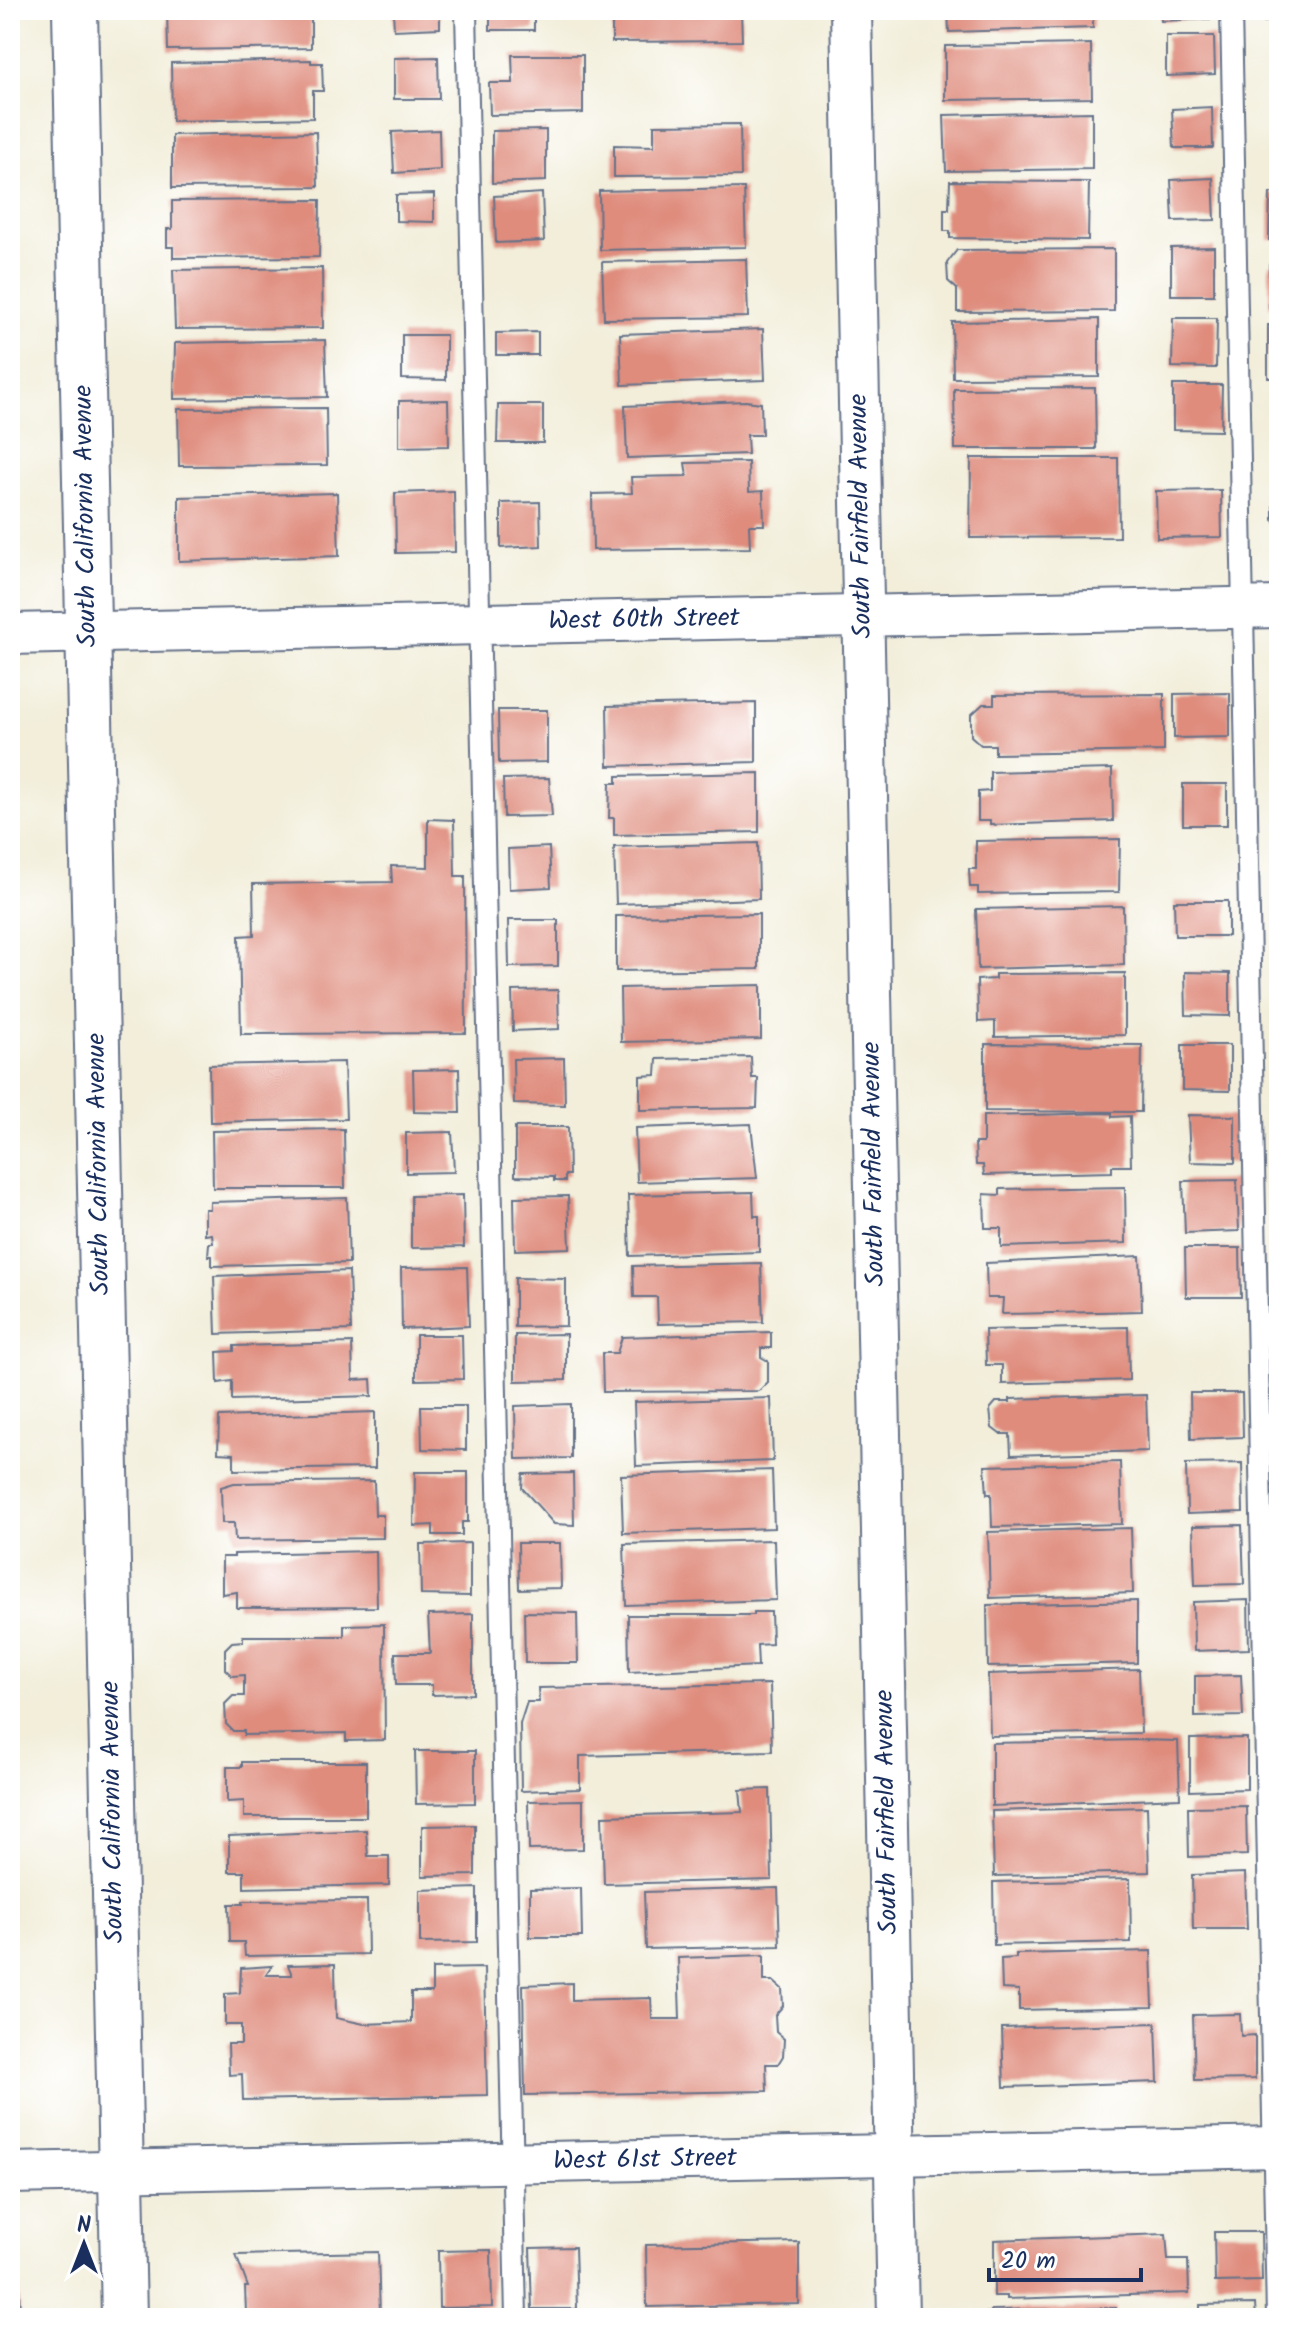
<svg xmlns="http://www.w3.org/2000/svg" width="1289" height="2328" font-family="Kalam,sans-serif">
  <style>
    .building { fill: #df8c7d }
    .lines { fill: none; stroke-linecap: round; stroke-linejoin: round }
    .service-casing { stroke: #667289; stroke-width: 24 }
    .minor-casing { stroke: #667289; stroke-width: 44 }
    .tertiary-casing { stroke: #667289; stroke-width: 48 }
    .service { stroke: #fff; stroke-width: 20 }
    .minor { stroke: #fff; stroke-width: 40 }
    .tertiary { stroke: #fff; stroke-width: 44 }
    .labels { text-anchor: middle; dominant-baseline: central; stroke-width: 6; stroke-linejoin: round; paint-order: stroke }
    .street-label { font-size: 26px; fill: #1b2f5e; stroke: #fff }
  </style>
  <rect width="100%" height="100%" fill="#fff"/>
  <filter id="ink" filterUnits="userSpaceOnUse"><feTurbulence type="fractalNoise" baseFrequency=".0125" numOctaves="2"/><feDisplacementMap in="SourceGraphic" scale="16" xChannelSelector="R" yChannelSelector="G"/><feConvolveMatrix kernelMatrix="1 2 1 2 8 2 1 2 1" color-interpolation-filters="sRGB"/></filter>
  <filter id="wash" filterUnits="userSpaceOnUse"><feTurbulence type="fractalNoise" baseFrequency=".006" numOctaves="4" result="noise"/><feDisplacementMap in="SourceGraphic" scale="32" xChannelSelector="R" yChannelSelector="G"/><feGaussianBlur stdDeviation="1.8" result="paint"/><feColorMatrix in="noise" values="0 0 0 0 0 0 0 0 0 0 0 0 0 0 0 0 0 1.4 0 .05"/><feComposite in="paint" operator="in"/></filter>
  <g filter="url(#wash)">
    <rect width="100%" height="100%" fill="#f2eeda"/>
    <g id="blocks">
      <g class="building">
        <path d="M167,10H311V48L168,50Z"/>
        <path d="M393,10H440V28L394,30Z"/>
        <rect x="490" y="10" width="44" height="20"/>
        <path d="M612,10H741L742,41L612,42Z"/>
        <path d="M948,10H1093V28L949,32Z"/>
        <path d="M1160,10H1210L1211,19L1161,21Z"/>
        <path d="M1257,10H1279V21L1257,22Z"/>
        <path d="M1166,36H1214L1215,74L1166,76Z"/>
        <path d="M1091,44L1092,98L945,100V46Z"/>
        <path d="M512,55H583V113L490,115L489,83H513Z"/>
        <path d="M438,57L439,99H394V58Z"/>
        <path d="M311,60V63H322L323,91H313V118L172,121L171,63Z"/>
        <path d="M1212,107L1213,148H1174L1172,109Z"/>
        <path d="M1092,112V169L946,171L944,115Z"/>
        <path d="M740,124L741,176L614,177V145L654,146V125Z"/>
        <path d="M439,130L440,170L394,173L392,132Z"/>
        <path d="M546,130V181L492,183V131Z"/>
        <path d="M316,132L318,187L172,188V135Z"/>
        <path d="M1213,178L1215,220L1173,221L1171,180Z"/>
        <path d="M950,181L1089,182L1088,240L950,238V231H944V209H949Z"/>
        <path d="M744,188L746,247L600,250L599,191Z"/>
        <path d="M542,193L544,241L496,243L494,196Z"/>
        <path d="M1270,193H1279V240H1269Z"/>
        <path d="M434,194V222L396,221V195Z"/>
        <path d="M320,200L319,257L173,258V247H167V229H172V201Z"/>
        <path d="M1214,247V295H1171V248Z"/>
        <path d="M1114,249V311L957,312V289L948,281L947,263L957,250Z"/>
        <path d="M746,259L748,317L604,319L602,262Z"/>
        <rect x="1269" y="264" width="10" height="43"/>
        <path d="M322,268L323,328L175,329L173,270Z"/>
        <path d="M1173,318H1217L1216,368L1172,367Z"/>
        <path d="M1099,319V377L953,378L952,322Z"/>
        <rect x="1268" y="325" width="11" height="53"/>
        <path d="M763,329L765,380L622,385L620,334Z"/>
        <path d="M538,332V355H496V333Z"/>
        <path d="M402,335H446V380L402,379Z"/>
        <path d="M325,340L327,397L174,399L175,343Z"/>
        <path d="M1173,385H1222L1221,431L1173,430Z"/>
        <path d="M1095,388L1096,449H955L954,389Z"/>
        <path d="M448,400L449,446L399,447V401Z"/>
        <path d="M746,401L761,403L762,435H747L748,454L627,458L625,406Z"/>
        <path d="M498,405H543V443H497Z"/>
        <path d="M326,408L327,465L179,466L178,409Z"/>
        <path d="M971,458H1118L1119,537L970,538Z"/>
        <path d="M748,462L749,492L763,491L764,525H749L750,548L593,550L592,494L632,493L631,477L687,476L685,463Z"/>
        <path d="M1273,473H1279V524L1273,520Z"/>
        <path d="M1221,490L1222,537L1157,538L1156,491Z"/>
        <path d="M454,491L455,552L396,553L395,493Z"/>
        <path d="M337,493L339,556L179,561V497Z"/>
        <path d="M540,502L541,546L501,548V503Z"/>
        <path d="M1230,693V737L1174,738V694Z"/>
        <path d="M1164,694V751L995,754V745H981L971,736V715L983,704H994V695Z"/>
        <path d="M756,703V762L608,766L607,706Z"/>
        <path d="M498,710H547V762L499,763Z"/>
        <path d="M1112,769L1113,821L990,825V821H978V792L990,791V772Z"/>
        <path d="M759,773V832L614,835V818H609L610,783H617V776Z"/>
        <path d="M549,778L552,816L504,817L503,779Z"/>
        <rect x="1183" y="784" width="44" height="41"/>
        <path d="M428,819L454,820L455,876H465L466,1033L241,1034L239,936L254,935L253,884L392,882L391,866L428,867Z"/>
        <path d="M1120,839L1119,892L978,894V887H970L969,869H976V841Z"/>
        <path d="M758,843L759,899L616,904L614,847Z"/>
        <path d="M549,847L551,887L509,889L508,849Z"/>
        <path d="M1174,901H1228V936H1175Z"/>
        <path d="M1123,906L1124,965L978,969L976,909Z"/>
        <path d="M759,914V969L616,971V916Z"/>
        <path d="M508,920H558V966L509,967Z"/>
        <path d="M1185,972L1230,973V1016L1186,1015Z"/>
        <path d="M1125,973V1035L995,1037V1021L978,1022L977,980L995,979V974Z"/>
        <path d="M761,985V1039L621,1042L620,988Z"/>
        <path d="M558,990L559,1029L513,1031L512,991Z"/>
        <path d="M985,1044L1142,1045L1141,1112L985,1111Z"/>
        <path d="M1182,1045H1230V1091L1182,1090Z"/>
        <path d="M751,1057L752,1078H758L757,1108L640,1110V1076L656,1075L657,1059Z"/>
        <path d="M564,1058L565,1105L514,1104L513,1059Z"/>
        <path d="M344,1062L346,1119L210,1122L209,1065Z"/>
        <path d="M459,1069L460,1113L414,1112L413,1070Z"/>
        <path d="M1112,1113V1117L1130,1116L1131,1166H1112V1172L984,1175L983,1165H976L975,1143H983V1116Z"/>
        <path d="M1188,1115L1235,1116V1163L1190,1162Z"/>
        <path d="M751,1124L757,1178L637,1182L635,1128Z"/>
        <path d="M515,1127H568L569,1175H565V1181H554V1177L515,1176Z"/>
        <path d="M344,1129L345,1188H213L212,1131Z"/>
        <path d="M452,1132L454,1172L406,1173V1133Z"/>
        <path d="M1237,1180L1239,1231L1185,1233L1183,1181Z"/>
        <path d="M1125,1187L1126,1243L1001,1247V1228H985L984,1194L1000,1195V1189Z"/>
        <path d="M753,1192L754,1216H759V1252L630,1256L628,1195Z"/>
        <path d="M463,1195L464,1247L411,1248V1196Z"/>
        <path d="M568,1196L570,1248L515,1250L514,1197Z"/>
        <path d="M347,1198L349,1263L212,1266V1256H208L209,1243H213L212,1234L205,1235V1209H210V1202Z"/>
        <path d="M1185,1248H1240L1241,1297H1186Z"/>
        <path d="M1140,1256L1142,1311L1002,1314L1003,1298H987L986,1263Z"/>
        <path d="M761,1263L763,1322L658,1324L657,1297H634L633,1266Z"/>
        <path d="M467,1267L469,1326L402,1329L401,1268Z"/>
        <path d="M349,1271L351,1330L216,1334L214,1276Z"/>
        <path d="M515,1278L566,1279V1326L515,1327Z"/>
        <path d="M1128,1327L1129,1380L1002,1384V1365H986L985,1330Z"/>
        <path d="M771,1332V1348H761V1357L768,1361V1382L759,1391L603,1392L602,1353H617L622,1337Z"/>
        <path d="M566,1334V1380L515,1381V1335Z"/>
        <path d="M416,1335H462L463,1379L416,1380Z"/>
        <path d="M352,1343L353,1380L371,1379L372,1396L232,1400V1381L218,1383L217,1352L234,1351V1346Z"/>
        <path d="M1190,1393H1242L1243,1437L1191,1439Z"/>
        <path d="M1146,1395L1148,1451L1011,1455L1010,1434H1000L992,1428L990,1409L996,1402H1010V1399Z"/>
        <path d="M771,1398L773,1461L636,1466L634,1402Z"/>
        <path d="M571,1404V1458L516,1459L515,1406Z"/>
        <path d="M421,1406H466V1450L422,1449Z"/>
        <path d="M375,1412V1468L234,1470V1454L218,1453L219,1417Z"/>
        <path d="M1120,1462L1122,1524L992,1527L991,1494H987L985,1466Z"/>
        <path d="M1242,1463L1243,1512L1187,1514L1186,1464Z"/>
        <path d="M772,1470L774,1528L623,1533L621,1475Z"/>
        <path d="M415,1472H468V1522H462V1535H433V1525L414,1526Z"/>
        <path d="M573,1473L574,1525L554,1524L522,1488L523,1474Z"/>
        <path d="M374,1481L375,1515H383V1538L235,1540L234,1523H222L221,1487L234,1483Z"/>
        <path d="M1242,1525L1244,1584L1195,1585L1193,1526Z"/>
        <path d="M1131,1528L1133,1593L990,1598L988,1532Z"/>
        <path d="M774,1540L776,1600L626,1605L624,1544Z"/>
        <path d="M470,1543V1596L421,1595L420,1544Z"/>
        <path d="M518,1543H560L561,1588L519,1589Z"/>
        <path d="M376,1551L377,1607L237,1608V1592L222,1594V1557H234V1554Z"/>
        <path d="M1248,1600L1249,1649L1194,1651L1193,1602Z"/>
        <path d="M1137,1601V1663L988,1667L987,1605Z"/>
        <path d="M524,1612L577,1613L578,1663H525Z"/>
        <path d="M754,1612H771L772,1644L757,1645L758,1666L629,1672L628,1615H754Z"/>
        <path d="M473,1614V1694L432,1695V1685H396L395,1653H430L428,1615Z"/>
        <path d="M384,1624L385,1740L346,1741V1733L244,1735V1731H233L226,1724L225,1704L233,1696H244V1675L232,1676L225,1669V1649L232,1642L243,1641V1636H344V1625Z"/>
        <path d="M1139,1669L1141,1733L990,1736L988,1674Z"/>
        <path d="M1241,1675L1243,1716L1195,1717V1676Z"/>
        <path d="M770,1684L772,1751L580,1756V1789L521,1791L520,1724L527,1702H539L538,1688Z"/>
        <path d="M1247,1738V1789L1190,1791V1739Z"/>
        <path d="M1139,1740L1178,1741L1180,1798L992,1806V1743Z"/>
        <path d="M415,1751H475V1803L416,1804Z"/>
        <path d="M242,1762H366V1817H244V1801L227,1802V1767H242Z"/>
        <path d="M770,1789L772,1880L604,1884L602,1816L742,1812L740,1790Z"/>
        <path d="M583,1800V1849L529,1850L528,1801Z"/>
        <path d="M1246,1806L1247,1855L1189,1857L1188,1807Z"/>
        <path d="M1147,1807L1149,1872L994,1876L992,1811Z"/>
        <path d="M475,1825V1875L422,1876V1826Z"/>
        <path d="M366,1830L368,1856H389V1885L244,1888V1872H229V1836Z"/>
        <path d="M1245,1873L1247,1929H1193L1192,1875Z"/>
        <path d="M1130,1879L1131,1942L994,1945L993,1882Z"/>
        <path d="M477,1888V1942L420,1943V1890Z"/>
        <path d="M581,1888L582,1937H530V1889Z"/>
        <path d="M778,1888L780,1946L646,1949L644,1892Z"/>
        <path d="M367,1900L368,1954L245,1956L244,1942H230L229,1904H243V1901Z"/>
        <path d="M1151,1951L1153,2007L1019,2010V1990L1002,1989L1001,1959L1016,1958V1954Z"/>
        <path d="M764,1955V1981H773L782,1989L783,2006L775,2015L776,2032L784,2039L783,2056L778,2064H766L767,2091L525,2095L523,1985L572,1983V2000L651,1998L652,2019H680L678,1958Z"/>
        <path d="M335,1964L336,2018L364,2024L411,2022V1992H432V1969L484,1968L487,2095L243,2100L242,2074L229,2075L228,2044H241V2025H225V1994L240,1993L241,1968L272,1966L266,1975H292L288,1965Z"/>
        <path d="M1240,2014L1241,2036L1255,2035V2079L1195,2080L1193,2015Z"/>
        <path d="M1156,2023L1158,2082L1004,2087L1002,2028Z"/>
        <path d="M10,2045H13L15,2091H10Z"/>
        <path d="M1214,2232H1261L1262,2281L1215,2282Z"/>
        <path d="M1166,2234L1168,2260H1188L1189,2293L1007,2299V2296H994V2240Z"/>
        <path d="M799,2242V2304L647,2307L646,2245Z"/>
        <path d="M575,2247L577,2309H532L530,2248Z"/>
        <path d="M491,2250L492,2307L439,2308L438,2251Z"/>
        <path d="M378,2252L380,2315L249,2318V2313H246L245,2287H248L236,2255Z"/>
        <path d="M10,2258H18L20,2318H10Z"/>
        <path d="M1255,2304L1256,2318H1200V2305Z"/>
        <path d="M1116,2308V2318H991V2310Z"/>
      </g>
    </g>
  </g>
  <g filter="url(#ink)">
    <use href="#blocks" fill-opacity="0" stroke="#667289" stroke-width="2"/>
    <g class="lines">
      <g class="service-casing">
        <g id="service">
          <path d="M466,10L516,2318"/>
          <path d="M1231,10L1277,2318"/>
        </g>
      </g>
      <g class="minor-casing">
        <g id="minor">
          <path d="M851,10L898,2318"/>
          <path d="M10,634L1279,607"/>
          <path d="M10,2173L1279,2147"/>
        </g>
      </g>
      <g class="tertiary-casing">
        <path id="tertiary" d="M75,10L124,2318"/>
      </g>
      <use href="#service" class="service"/>
      <use href="#minor" class="minor"/>
      <use href="#tertiary" class="tertiary"/>
    </g>
  </g>
  <g class="labels">
    <g class="street-label">
      <text transform="translate(86 516) rotate(-91)">South California Avenue</text>
      <text transform="translate(861 516) rotate(-91)">South Fairfield Avenue</text>
      <text transform="translate(644 620) rotate(-1)">West 60th Street</text>
      <text transform="translate(99 1164) rotate(-91)">South California Avenue</text>
      <text transform="translate(874 1164) rotate(-91)">South Fairfield Avenue</text>
      <text transform="translate(113 1812) rotate(-91)">South California Avenue</text>
      <text transform="translate(887 1812) rotate(-91)">South Fairfield Avenue</text>
      <text transform="translate(645 2160) rotate(-1)">West 61st Street</text>
    </g>
  </g>
  <rect width="1289" height="2328" fill="none" stroke="#fff" stroke-width="40"/>
  <g transform="translate(84 2244)" stroke="#ffffff" stroke-width="6" paint-order="stroke">
  <path d="M0-6L14 30L0 20L-14 30Z" fill="#1b2f5e"/>
  <text y="-12" font-size="22" font-weight="bold" text-anchor="middle" fill="#1b2f5e">N</text>
  </g>
  <path d="M989 2268v12h152v-12" fill="none" stroke="#1b2f5e" stroke-width="4"/>
  <text x="1001" y="2268" font-size="24" fill="#1b2f5e" stroke="#ffffff" stroke-width="6" paint-order="stroke">20 m</text>
</svg>
